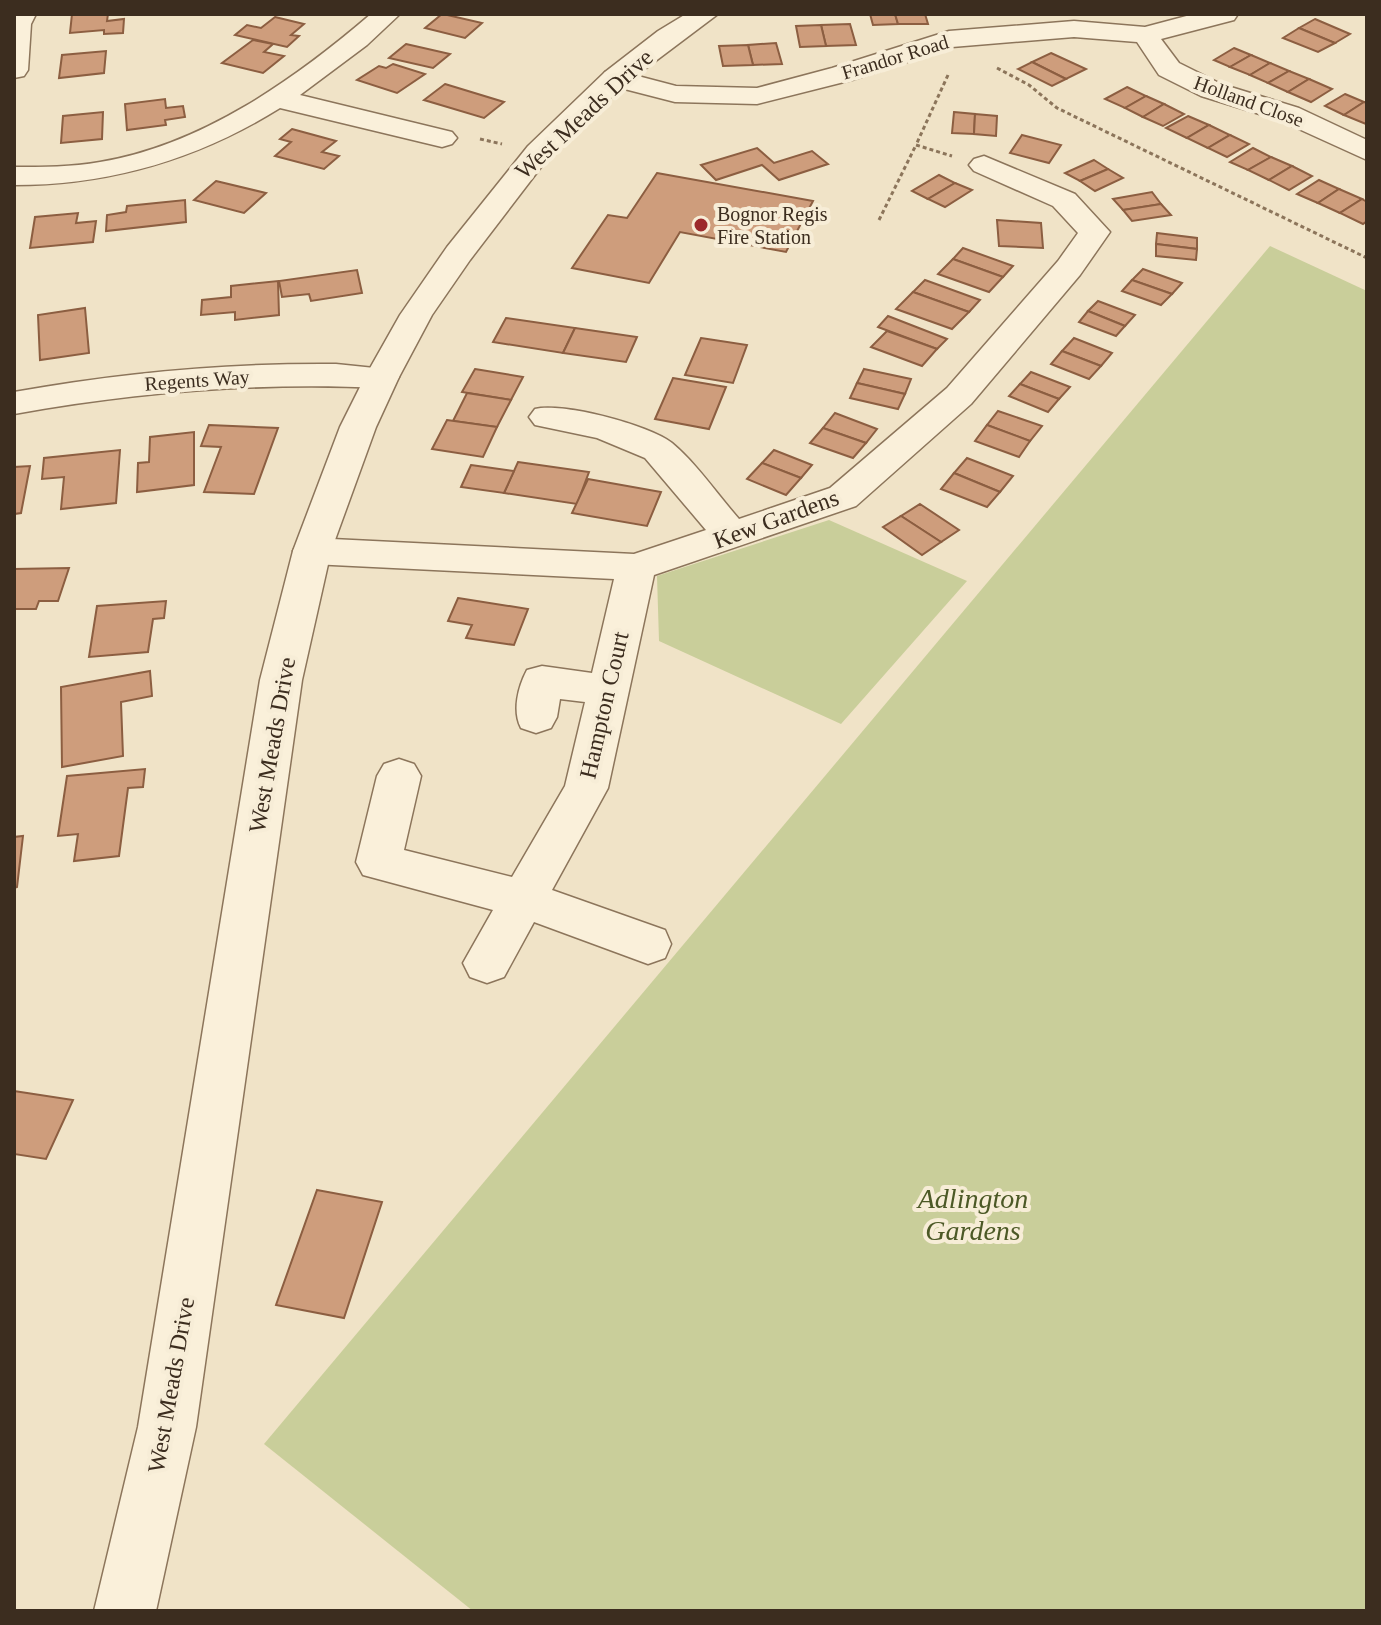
<svg xmlns="http://www.w3.org/2000/svg" width="1381" height="1625" font-family="'Times New Roman',serif">
  <style>
    .green { fill: #c9ce9a }
    .building { fill: #ce9d7c; stroke: #8c5e41; stroke-width: 2 }
    .lines { fill: none; stroke-linecap: round; stroke-linejoin: round }
    .minor-casing { stroke: #8c755b; stroke-width: 3 }
    .tertiary-casing { stroke: #8c755b; stroke-width: 3 }
    .path { stroke: #8c755b; stroke-width: 3; stroke-dasharray: 4 3; stroke-linecap: butt }
    .minor { fill: #faf0da; fill-rule: evenodd }
    .tertiary { fill: #faf0da; fill-rule: evenodd }
    .poi-dot { fill: #9c2a2c; stroke: #f7edd7; stroke-width: 3 }
    .labels { text-anchor: middle; dominant-baseline: central; stroke-width: 8; stroke-linejoin: round; paint-order: stroke }
    .far-street-label { font-size: 20px; fill: #3c2d1f; stroke: #f7edd7 }
    .far-poi-label { font-size: 20px; fill: #3c2d1f; stroke: #f7edd7; text-anchor: start }
    .street-label { font-size: 24px; fill: #3c2d1f; stroke: #f7edd7 }
    .near-park-label { font-size: 28px; font-style: italic; fill: #4c5926; stroke: #f7edd7 }
  </style>
  <rect width="100%" height="100%" fill="#f0e3c7"/>
  <g class="green">
    <path d="M1270,246L1367,291V1611H473L264,1444Z"/>
    <path d="M829,520L967,581L841,724L659,641L657,576Z"/>
  </g>
  <g class="building">
    <path d="M72,14H108L107,21L124,19L123,33L104,34V30L70,33Z"/>
    <path d="M442,14H443L482,23L465,38L425,28Z"/>
    <path d="M870,14H895L898,24L873,25Z"/>
    <path d="M895,14H925L928,24H898Z"/>
    <path d="M275,17L304,24L291,35L299,36L287,47L235,35L247,25L261,28Z"/>
    <path d="M1315,19L1350,34L1335,43L1299,28Z"/>
    <path d="M850,24L856,45L826,46L821,25Z"/>
    <path d="M821,25L826,46L800,47L796,26Z"/>
    <path d="M1299,28L1335,43L1318,52L1283,38Z"/>
    <path d="M253,40L273,44L264,52L284,56L263,73L222,63Z"/>
    <path d="M776,43L782,64L753,65L748,45Z"/>
    <path d="M406,44L450,54L433,68L389,58Z"/>
    <path d="M748,45L753,65L723,66L719,46Z"/>
    <path d="M1234,48L1251,55L1230,67L1214,60Z"/>
    <path d="M106,51L104,73L59,78L62,55Z"/>
    <path d="M1051,53L1086,69L1066,79L1032,62Z"/>
    <path d="M1251,55L1270,63L1250,75L1230,67Z"/>
    <path d="M1032,62L1066,79L1052,86L1018,69Z"/>
    <path d="M1270,63L1289,71L1268,83L1250,75Z"/>
    <path d="M393,64L425,74L397,93L357,80L379,66L386,68Z"/>
    <path d="M1289,71L1309,79L1288,92L1268,83Z"/>
    <path d="M1309,79L1332,89L1311,102L1288,92Z"/>
    <path d="M445,84L504,102L484,118L424,100Z"/>
    <path d="M1127,87L1146,96L1125,108L1105,99Z"/>
    <path d="M1345,94L1364,102L1344,115L1325,106Z"/>
    <path d="M1146,96L1164,104L1143,117L1125,108Z"/>
    <path d="M165,99L166,108L183,106L185,117L165,120L166,125L127,130L125,104Z"/>
    <path d="M1364,102L1367,103L1366,124L1344,115Z"/>
    <path d="M1164,104L1184,114L1163,126L1143,117Z"/>
    <path d="M103,112L102,139L61,143L63,116Z"/>
    <path d="M954,112L975,114L974,134L952,133Z"/>
    <path d="M975,114L997,116L996,136L974,134Z"/>
    <path d="M1188,116L1209,125L1187,138L1166,128Z"/>
    <path d="M1209,125L1230,135L1208,148L1187,138Z"/>
    <path d="M292,129L336,141L322,152L339,156L324,169L275,156L291,142L280,139Z"/>
    <path d="M1022,135L1061,145L1049,163L1010,153Z"/>
    <path d="M1230,135L1249,144L1227,157L1208,148Z"/>
    <path d="M757,148L774,163L812,151L828,164L779,180L762,165L716,180L701,165Z"/>
    <path d="M1253,148L1271,157L1248,170L1230,162Z"/>
    <path d="M1271,157L1292,166L1269,180L1248,170Z"/>
    <path d="M1094,160L1108,169L1080,181L1065,173Z"/>
    <path d="M1292,166L1312,176L1289,190L1269,180Z"/>
    <path d="M1108,169L1123,178L1095,191L1080,181Z"/>
    <path d="M657,173L813,201L786,252L680,232L649,283L572,268L608,215L627,218Z"/>
    <path d="M939,175L955,183L928,199L912,191Z"/>
    <path d="M1319,180L1339,189L1318,203L1297,194Z"/>
    <path d="M216,181L266,193L244,213L194,200Z"/>
    <path d="M955,183L972,190L945,207L928,199Z"/>
    <path d="M1339,189L1362,199L1340,213L1318,203Z"/>
    <path d="M1152,192L1161,204L1123,210L1113,199Z"/>
    <path d="M1362,199L1367,202V221L1363,224L1340,213Z"/>
    <path d="M185,200L186,222L106,231L107,215L126,212L127,206Z"/>
    <path d="M1161,204L1171,215L1132,221L1123,210Z"/>
    <path d="M78,213L76,223L96,221L93,242L30,248L35,217Z"/>
    <path d="M997,220L1041,223L1043,248L999,246Z"/>
    <path d="M1157,233L1197,238V249L1156,244Z"/>
    <path d="M1156,244L1197,249L1196,260L1156,256Z"/>
    <path d="M963,248L1013,266L1003,277L953,259Z"/>
    <path d="M953,259L1003,277L989,292L938,274Z"/>
    <path d="M1143,269L1182,283L1172,294L1132,280Z"/>
    <path d="M357,270L362,293L311,301L309,294L282,297L279,281Z"/>
    <path d="M925,280L980,300L969,312L913,292Z"/>
    <path d="M1132,280L1172,294L1161,305L1122,291Z"/>
    <path d="M278,281L279,315L235,320V312L201,315L202,300L231,297V286Z"/>
    <path d="M913,292L969,312L952,329L896,309Z"/>
    <path d="M1098,301L1135,315L1125,326L1088,311Z"/>
    <path d="M85,308L89,353L40,360L38,315Z"/>
    <path d="M1088,311L1125,326L1116,336L1079,322Z"/>
    <path d="M888,316L947,339L937,349L878,327Z"/>
    <path d="M506,318L575,328L563,353L493,342Z"/>
    <path d="M575,328L637,337L626,362L563,353Z"/>
    <path d="M887,331L937,349L922,366L871,347Z"/>
    <path d="M701,338L747,345L733,383L685,375Z"/>
    <path d="M1074,338L1112,353L1101,366L1062,351Z"/>
    <path d="M1062,351L1101,366L1089,379L1051,364Z"/>
    <path d="M475,369L523,377L511,400L462,392Z"/>
    <path d="M864,369L911,379L905,394L857,383Z"/>
    <path d="M1031,372L1070,387L1059,399L1020,384Z"/>
    <path d="M673,378L726,387L709,429L655,419Z"/>
    <path d="M857,383L905,394L898,409L850,398Z"/>
    <path d="M1020,384L1059,399L1048,412L1009,396Z"/>
    <path d="M467,393L511,400L497,427L453,421Z"/>
    <path d="M998,411L1042,426L1030,441L987,425Z"/>
    <path d="M835,413L877,429L866,443L823,428Z"/>
    <path d="M447,420L497,427L483,457L432,449Z"/>
    <path d="M209,425L278,428L254,494L204,492L221,447L201,446Z"/>
    <path d="M987,425L1030,441L1019,457L975,441Z"/>
    <path d="M823,428L866,443L853,458L810,443Z"/>
    <path d="M194,432V485L137,492L138,463L149,462L150,437Z"/>
    <path d="M120,450L116,503L61,509L64,477L42,479L44,458Z"/>
    <path d="M774,450L812,465L801,478L762,463Z"/>
    <path d="M967,458L1013,476L1000,492L954,473Z"/>
    <path d="M518,462L589,472L577,504L504,493Z"/>
    <path d="M762,463L801,478L786,495L747,479Z"/>
    <path d="M471,465L514,471L504,493L461,487Z"/>
    <path d="M30,466L21,513L14,514V467Z"/>
    <path d="M954,473L1000,492L987,507L941,489Z"/>
    <path d="M588,479L661,492L647,526L572,513Z"/>
    <path d="M920,504L959,530L941,542L901,516Z"/>
    <path d="M901,516L941,542L922,555L883,527Z"/>
    <path d="M69,568L58,601H39L36,609H14V569Z"/>
    <path d="M458,598L528,609L514,645L466,638L472,625L448,621Z"/>
    <path d="M166,601L164,618L153,619L148,652L89,657L97,606Z"/>
    <path d="M150,671L152,696L121,702L123,756L62,767L61,687Z"/>
    <path d="M145,769L143,787L128,788L119,856L74,861L78,834L58,836L67,776Z"/>
    <path d="M23,836L17,887L14,888V837Z"/>
    <path d="M14,1091L73,1100L46,1159L14,1154Z"/>
    <path d="M317,1190L382,1202L344,1318L276,1305Z"/>
  </g>
  <g class="lines">
    <g class="minor-casing">
      <g id="minor">
        <path d="M14,14H36L31,24L28,70L24,76L14,78Z"/>
        <path d="M371,14H400L367,45L300,95L452,132L457,138L452,144L442,147L280,108C198,159 111,185 14,185V167C42,167 72,167 100,162C202,145 294,80 371,14Z"/>
        <path d="M1194,14H1238L1234,20L1161,39L1179,63L1221,84L1299,108L1367,140V160L1279,120L1201,96L1159,75L1137,42L1074,37L952,47L852,80L757,104L675,102L605,84L601,78L605,72L615,70L676,86L757,88L832,68L949,31L1074,21L1145,27Z"/>
        <path d="M984,156L1075,194L1110,232L1080,275L971,404L856,506L654,575L608,788L552,890L665,930L671,944L665,958L648,964L534,922L504,977L487,983L470,977L463,963L493,910L363,875L356,862L377,776L384,764L399,759L414,764L421,776L404,850L512,877L565,786L585,702L560,699L557,717L551,728L536,733L521,728C512,711 518,687 527,670L542,666L592,673L614,579L312,564L298,560L293,551L298,542L312,538L634,554L706,530L645,458L597,438L535,425L529,417L535,409C562,402 650,425 672,443C697,464 717,494 739,519L830,488L947,388L1058,261L1078,233L1053,206L974,171L969,165L974,159Z"/>
        <path d="M336,364L394,370L399,377L394,384L382,388C258,382 136,392 14,414V392C121,373 227,363 336,364Z"/>
      </g>
    </g>
    <g class="tertiary-casing">
      <path id="tertiary" d="M686,14H718L625,84L548,158L470,260L432,315L399,377L376,427L331,551L302,680L196,1427L156,1611H94L138,1427L260,680L293,551L340,427L365,377L400,315L447,247L528,146L605,72L658,31Z"/>
    </g>
    <g class="path">
      <path d="M997,68L1029,85L1057,108L1367,258"/>
      <path d="M948,75L916,145L952,156"/>
      <path d="M480,139L502,144"/>
      <path d="M879,220L916,145"/>
    </g>
    <use href="#minor" class="minor"/>
    <use href="#tertiary" class="tertiary"/>
  </g>
  <circle class="poi-dot" cx="701" cy="225" r="8"/>
  <g class="labels">
    <g class="far-street-label">
      <text transform="translate(895 57) rotate(-17)">Frandor Road</text>
      <text transform="translate(1249 101) rotate(20)">Holland Close</text>
      <text transform="translate(197 380) rotate(-4)">Regents Way</text>
    </g>
    <g class="far-poi-label">
      <text x="717" y="214">Bognor Regis<tspan x="717" dy="23">Fire Station</tspan></text>
    </g>
    <g class="street-label">
      <text transform="translate(584 114) rotate(-43)">West Meads Drive</text>
      <text transform="translate(776 519) rotate(-20)">Kew Gardens</text>
      <text transform="translate(604 705) rotate(-77)">Hampton Court</text>
      <text transform="translate(272 745) rotate(-80)">West Meads Drive</text>
      <text transform="translate(171 1385) rotate(-80)">West Meads Drive</text>
    </g>
    <g class="near-park-label">
      <text x="973" y="1198">Adlington<tspan x="973" dy="32">Gardens</tspan></text>
    </g>
  </g>
  <rect width="1381" height="1625" fill="none" stroke="#3c2d1f" stroke-width="32"/>
</svg>
